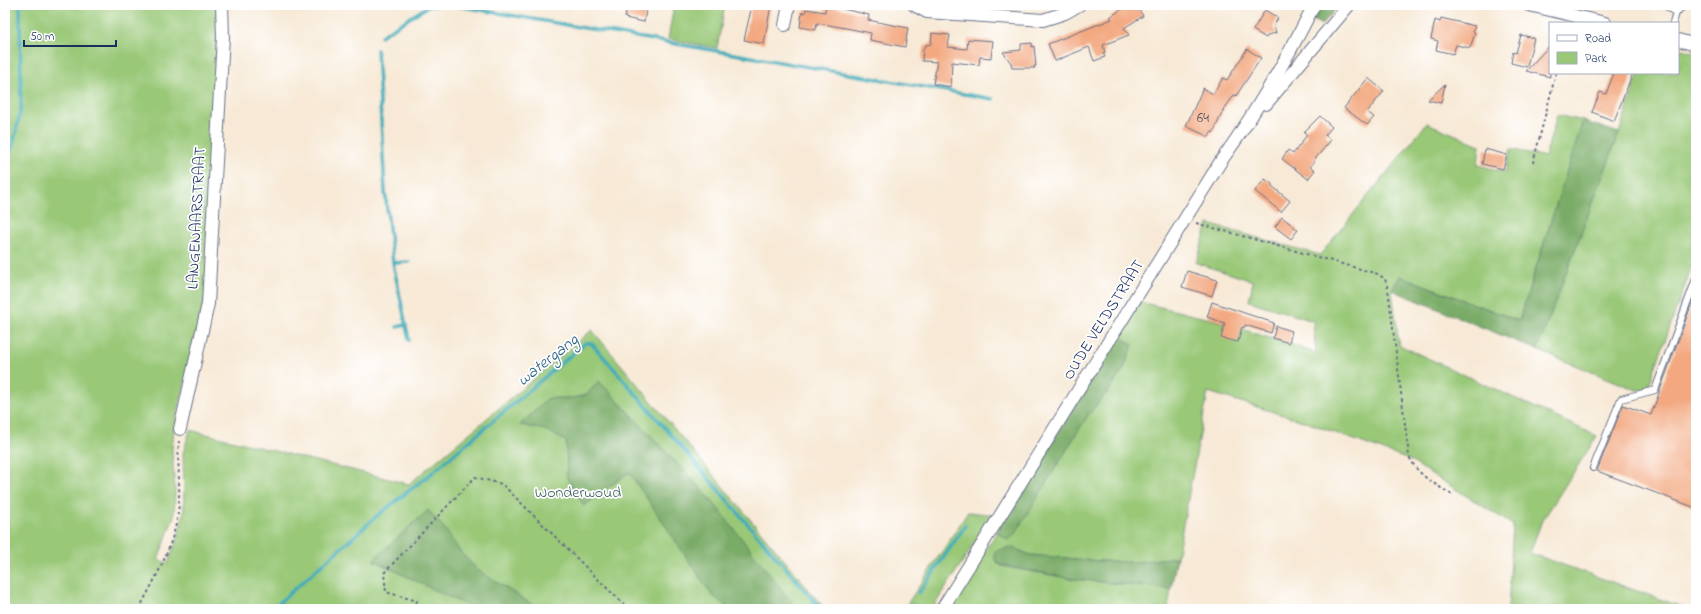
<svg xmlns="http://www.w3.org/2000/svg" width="1701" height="614" font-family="'Indie Flower',sans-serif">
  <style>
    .green { fill: #99c877; stroke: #5a7c6a }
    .forest { fill: #7aac68; stroke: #4a6e63 }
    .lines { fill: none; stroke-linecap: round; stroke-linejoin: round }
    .stream { stroke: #3cabba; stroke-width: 3.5 }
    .building { fill: #f3a880 }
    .service-casing { stroke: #687088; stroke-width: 8 }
    .minor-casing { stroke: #687088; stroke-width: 14 }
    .path { stroke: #687088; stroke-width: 2; stroke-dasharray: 3 3; stroke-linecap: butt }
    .service { stroke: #fff; stroke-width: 6 }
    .minor { stroke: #fff; stroke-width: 12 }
    .labels { text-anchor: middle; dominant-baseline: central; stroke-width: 3.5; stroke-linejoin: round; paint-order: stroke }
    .number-label { font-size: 14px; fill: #514d66 }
    .street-label { font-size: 16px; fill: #1b2f5e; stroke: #fff }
    .park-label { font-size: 16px; fill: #415d66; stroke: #fff }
    .water-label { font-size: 17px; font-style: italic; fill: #286183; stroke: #fff }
  </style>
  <rect width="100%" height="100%" fill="#fff"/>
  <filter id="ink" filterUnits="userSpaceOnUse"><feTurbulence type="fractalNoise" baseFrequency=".025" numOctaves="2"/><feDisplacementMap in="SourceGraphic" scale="8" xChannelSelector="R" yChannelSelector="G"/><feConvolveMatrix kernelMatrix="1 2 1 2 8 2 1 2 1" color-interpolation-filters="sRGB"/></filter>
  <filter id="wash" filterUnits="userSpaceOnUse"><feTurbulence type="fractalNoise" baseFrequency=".012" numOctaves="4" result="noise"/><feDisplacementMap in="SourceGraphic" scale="16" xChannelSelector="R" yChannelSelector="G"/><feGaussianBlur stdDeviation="0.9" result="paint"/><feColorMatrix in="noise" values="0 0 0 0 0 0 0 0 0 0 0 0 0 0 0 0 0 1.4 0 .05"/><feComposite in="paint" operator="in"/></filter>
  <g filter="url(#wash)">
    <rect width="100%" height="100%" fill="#f7e9d5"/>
    <g class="green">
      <path d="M5,5H219L205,296L174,429L172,450L175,489L174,516L158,560L168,563L178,537L184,511L183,453L190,430L409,484L592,330L825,609H5Z"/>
      <path d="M674,5H725L717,48L668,39Z"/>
      <path d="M1678,48L1696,53V255L1649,385L1646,389L1637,390L1537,350L1619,133L1639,73H1678Z"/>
      <path d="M1557,115L1583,121L1519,321L1400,276L1392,290L1399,345L1597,436L1541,523L1530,553L1688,609H1508L1513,525L1409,460L1306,422L1208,392L1177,557L1137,562L1100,561L1030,555L1011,547L995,559L1001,566L1073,579L1171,589L1168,609H948L997,532L1088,415L1109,390L1123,370L1133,345L1118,335L1140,302L1214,320L1316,353L1313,321L1249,301L1253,281L1196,263L1208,224L1320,255L1427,123L1480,145L1478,165L1505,172L1511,149L1545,157Z"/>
      <path d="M968,512L987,514L992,516L932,609H904Z"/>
    </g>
    <g class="forest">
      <path d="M1320,5H1339L1322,25L1313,20Z"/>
      <path d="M1583,121L1619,133L1537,350L1392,290L1400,276L1519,321Z"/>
      <path d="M1118,335L1133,345L1123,370L1109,390L1088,415L1015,534L1010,539H1006L997,532Z"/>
      <path d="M599,381L708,496L797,609H729L712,595L629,472L584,506L567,478L566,441L545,430L520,425L548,398H572L586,395Z"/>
      <path d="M428,510L445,529L461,553L478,570L539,609H474L373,560Z"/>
      <path d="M1011,547L1030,555L1100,561L1137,562L1177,557L1171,589L1073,579L1001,565L995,560V551Z"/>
    </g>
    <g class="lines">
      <g class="stream">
        <path d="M452,5L993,99"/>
        <path d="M430,6L441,5"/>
        <path d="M381,36L430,5"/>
        <path d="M377,50L385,191L393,263L409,340"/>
        <path d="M5,167L14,141L21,108L20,5"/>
        <path d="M393,263L409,262"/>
        <path d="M397,327L406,325"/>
        <path d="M919,593L965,526"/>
        <path d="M272,609L377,516L433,472L585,343H591L615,370L821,609"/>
        <path d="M910,609L913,605"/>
      </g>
    </g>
    <g id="blocks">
      <g class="building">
        <path d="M627,5H647L644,22L625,18Z"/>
        <path d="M752,5H771L764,44L744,40Z"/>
        <path d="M826,5L869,15L868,20L908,28L905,47L870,40L871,33L846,28L817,23L816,30L800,27L802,12L805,13L806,9L825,12Z"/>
        <path d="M1128,5H1136L1143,16L1124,28L1129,35L1103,45L1105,52L1103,53L1105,57L1094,61L1089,47L1055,61L1048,44L1112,19L1110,17Z"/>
        <path d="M1265,10L1278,18L1274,25L1276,33L1268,35L1266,38L1253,30Z"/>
        <path d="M1441,18L1475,26L1473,32L1475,33L1470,48L1456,45L1453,54L1436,50L1438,41L1431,39L1435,20L1440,22Z"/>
        <path d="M932,33L950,35L948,47L967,49L968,39L993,41L991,58L980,57L979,65L952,62L951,87L933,84L937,62L922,61L923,49L926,45L931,44Z"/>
        <path d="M1521,35L1534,38L1527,67L1511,63L1513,52L1516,53Z"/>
        <path d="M1032,43V47L1034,46L1036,66H1034L1035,68H1012L1011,63L1003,52L1021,50V44Z"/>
        <path d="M1550,45V77L1526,71Z"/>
        <path d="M1247,49L1261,58L1236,96L1234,95L1223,111L1213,133L1211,132L1209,137L1186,126L1203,88L1213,94L1223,78L1227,80Z"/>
        <path d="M1614,73H1633L1614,121L1592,112L1600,92L1606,94Z"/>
        <path d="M1368,78L1384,91L1367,112L1374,117L1367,125L1344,108Z"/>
        <path d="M1445,84L1441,103L1428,100Z"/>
        <path d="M1320,116L1332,127L1325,135L1331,140L1314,160L1315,161L1310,167L1315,170L1308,179L1282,159L1288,150L1293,154L1307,135L1304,132Z"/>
        <path d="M1485,149L1507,155L1503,169L1482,164Z"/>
        <path d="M1265,179L1272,184V186L1290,201L1281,212L1255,191Z"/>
        <path d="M1282,217L1298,230L1291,239L1275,227Z"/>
        <path d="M1187,271L1217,280L1212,296L1182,287Z"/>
        <path d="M1695,295H1696V508L1597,471L1623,405L1651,415Z"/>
        <path d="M1212,302L1274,323L1271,333L1245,325L1244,328L1242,327L1238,342L1221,338L1225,323L1207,317Z"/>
        <path d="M1276,326L1292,331L1289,343L1273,338Z"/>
      </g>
    </g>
  </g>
  <g filter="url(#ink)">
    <use href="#blocks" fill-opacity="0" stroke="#687088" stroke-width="1"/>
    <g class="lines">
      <g class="service-casing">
        <g id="service">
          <path d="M1665,5L1676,13"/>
          <path d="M1673,23L1676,13L1684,5"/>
          <path d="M1593,468L1621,399L1655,390L1696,279"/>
        </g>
      </g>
      <g class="minor-casing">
        <g id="minor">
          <path d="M914,5L927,12L1043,20L1065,13L1079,5"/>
          <path d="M1529,5L1605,23"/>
          <path d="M785,25L789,5"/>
          <path d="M1678,40L1696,45"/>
          <path d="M1266,104L1349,5"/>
          <path d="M180,429L208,304L223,37L222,5"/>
          <path d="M942,609L1221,161C1256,112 1287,59 1314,5"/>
        </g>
      </g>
      <g class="path">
        <path d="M1533,163L1556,73"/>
        <path d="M1196,223L1378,274L1385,279L1388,289L1409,456C1417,476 1437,485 1454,496"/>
        <path d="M139,609C157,575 178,539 179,500C180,480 177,460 179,441"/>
        <path d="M414,609L417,601L386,592L384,573L475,477L502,484L628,609"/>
      </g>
      <use href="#service" class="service"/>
      <use href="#minor" class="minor"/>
    </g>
  </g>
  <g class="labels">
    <g class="number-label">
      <text x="1203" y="118">64</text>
    </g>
    <g class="street-label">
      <text transform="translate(197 218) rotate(-87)">LANGENAARSTRAAT</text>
      <text transform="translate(1104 320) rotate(-58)">OUDE VELDSTRAAT</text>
    </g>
    <g class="park-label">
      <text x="578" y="493">Wonderwoud</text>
    </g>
    <g class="water-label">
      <text transform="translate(548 360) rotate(-38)">watergang</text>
    </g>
  </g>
  <rect width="1701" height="614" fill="none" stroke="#fff" stroke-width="20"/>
  <rect x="1549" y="22" width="130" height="52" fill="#ffffff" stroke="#a4acbf"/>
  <rect x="1557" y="35" width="20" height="6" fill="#ffffff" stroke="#a4acbf"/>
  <text x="1585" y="42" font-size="12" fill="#1b2f5e">Road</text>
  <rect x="1557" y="52" width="20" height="12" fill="#99c877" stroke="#a4acbf"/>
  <text x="1585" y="62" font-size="12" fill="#1b2f5e">Park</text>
  <path d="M24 40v6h92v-6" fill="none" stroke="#1b2f5e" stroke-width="2"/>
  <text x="30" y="40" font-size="12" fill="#1b2f5e" stroke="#ffffff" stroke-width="3" paint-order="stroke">50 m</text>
</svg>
